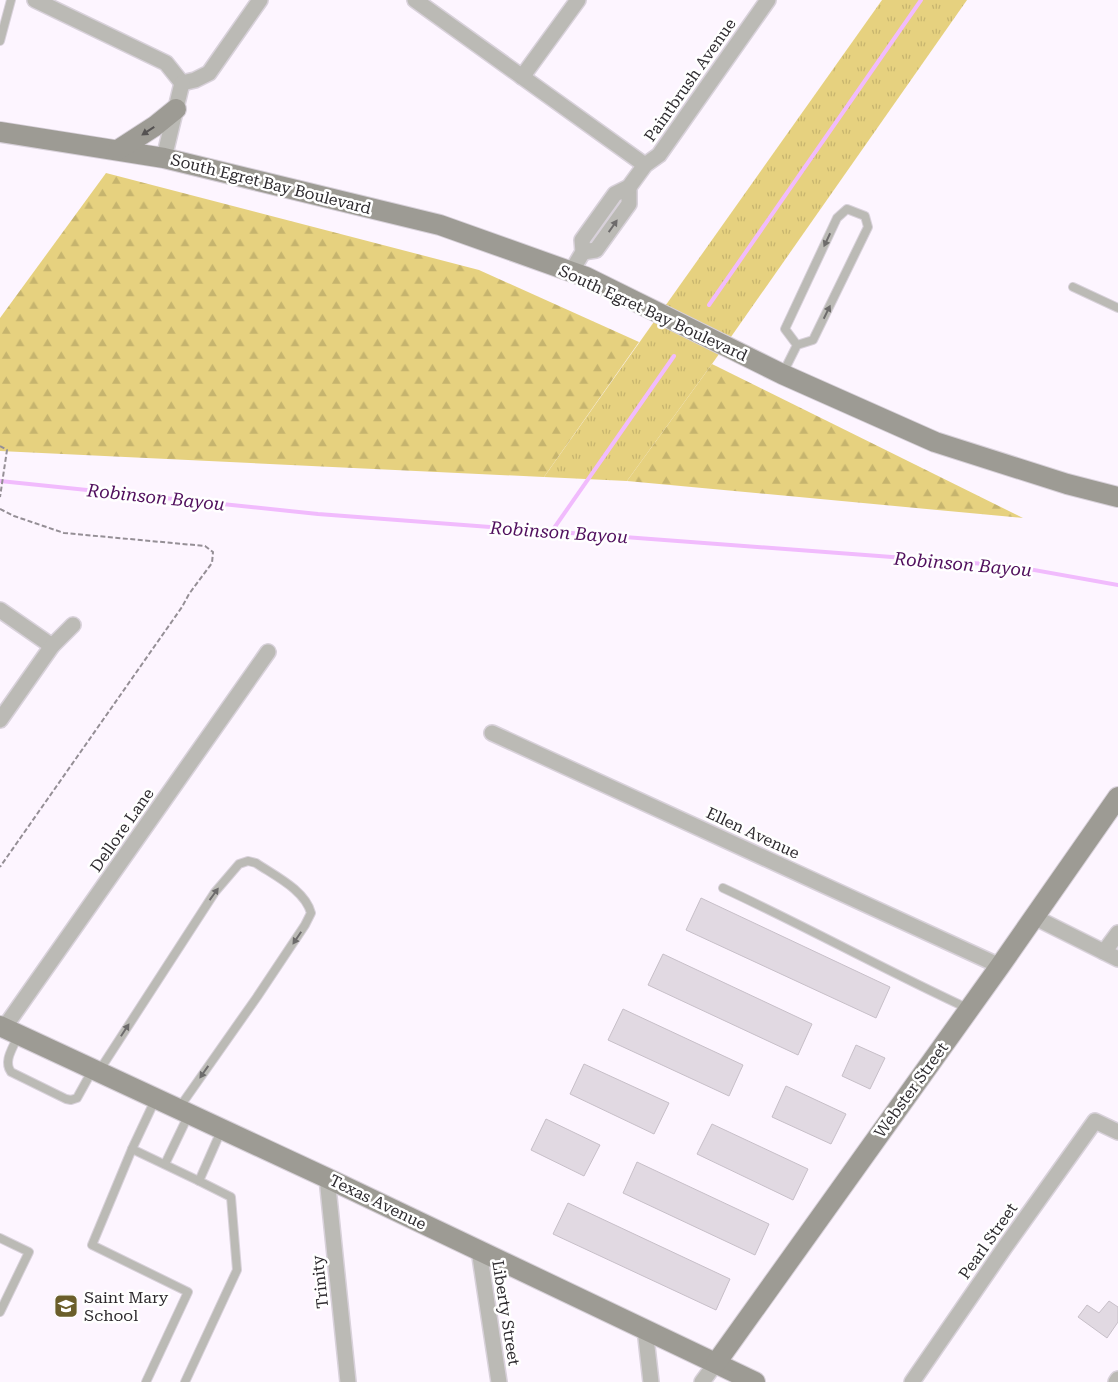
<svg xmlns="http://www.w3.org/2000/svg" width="1118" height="1382" font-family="'Roboto Serif',serif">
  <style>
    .grass { fill: url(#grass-tufts) }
    .forest { fill: url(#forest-firs) }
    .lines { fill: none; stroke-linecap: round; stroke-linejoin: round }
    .stream { stroke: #f1bbfd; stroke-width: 4 }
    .building { fill: #e1d9e2; stroke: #c7bfc8 }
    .lane-casing { stroke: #d8d1da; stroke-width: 10 }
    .street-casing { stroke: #d8d1da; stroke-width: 18 }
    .secondary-casing { stroke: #d8d1da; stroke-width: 22 }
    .path { stroke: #958f96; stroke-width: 2; stroke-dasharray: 5 2.5; stroke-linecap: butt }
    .lane { stroke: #bbbab5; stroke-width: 8 }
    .street { stroke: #bbbab5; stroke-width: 15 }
    .secondary { stroke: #9d9b94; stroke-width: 20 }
    .oneway { fill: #555252 }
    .oneway2 { fill: #6d6b6b }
    .labels { text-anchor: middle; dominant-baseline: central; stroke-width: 5; stroke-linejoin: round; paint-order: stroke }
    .street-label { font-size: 16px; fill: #2e2b2f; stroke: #fff }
    .poi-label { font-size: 16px; fill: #2e2b2f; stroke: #fff; text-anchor: start }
    .water-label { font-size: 18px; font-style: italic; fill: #500f5d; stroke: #fff }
  </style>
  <defs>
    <pattern id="grass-tufts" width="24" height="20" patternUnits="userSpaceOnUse" patternTransform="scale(1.25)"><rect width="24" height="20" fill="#e6d17f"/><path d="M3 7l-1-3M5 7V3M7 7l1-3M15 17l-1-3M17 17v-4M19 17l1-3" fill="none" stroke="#c6b46e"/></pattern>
    <pattern id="forest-firs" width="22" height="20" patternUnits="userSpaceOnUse" patternTransform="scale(1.25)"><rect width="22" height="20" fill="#e6d17f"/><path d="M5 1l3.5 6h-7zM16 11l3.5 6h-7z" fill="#c6b46e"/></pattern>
  </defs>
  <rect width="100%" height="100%" fill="#fdf5ff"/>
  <path class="grass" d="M882,0H967L712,364L627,481L544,477Z"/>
  <g class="forest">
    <path d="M106,173L479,270L639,342L544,477L0,451V318Z"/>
    <path d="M712,364L1023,518L627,481Z"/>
  </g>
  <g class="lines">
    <g class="stream">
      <path d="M709,305L921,0"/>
      <path d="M0,481L318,514L1012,566L1118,585"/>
      <path d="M552,531L674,356"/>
    </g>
  </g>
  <g class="building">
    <path d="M701,898L890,987L876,1018L686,930Z"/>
    <path d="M663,954L812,1024L798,1055L648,985Z"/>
    <path d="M623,1009L743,1065L729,1096L608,1040Z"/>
    <path d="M856,1045L885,1058L870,1089L842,1076Z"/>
    <path d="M584,1064L669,1103L654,1134L570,1094Z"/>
    <path d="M786,1086L846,1114L831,1144L772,1117Z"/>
    <path d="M546,1119L600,1145L584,1176L531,1150Z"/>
    <path d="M712,1124L808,1169L793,1200L697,1154Z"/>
    <path d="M637,1162L769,1224L755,1255L623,1193Z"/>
    <path d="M568,1203L730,1279L716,1310L553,1234Z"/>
    <path d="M1109,1301L1118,1307V1322L1107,1338L1078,1317L1087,1305L1099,1313Z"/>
  </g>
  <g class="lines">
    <g class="lane-casing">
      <g id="lane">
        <path d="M0,41L11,0"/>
        <path d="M1073,287L1118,308"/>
        <path d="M783,373L797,345L813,340L868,227L865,216L847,209L837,218L785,329L797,345"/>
        <path d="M723,888C805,926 885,970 967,1008"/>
        <path d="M18,1036C13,1048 3,1061 11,1072L66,1099L71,1100L77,1098L92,1071"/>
        <path d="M99,1071L215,892L239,864L248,861L256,863C275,876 305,890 311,913L305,925L257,997L179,1108"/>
        <path d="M156,1098L132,1149L199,1181"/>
        <path d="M132,1149L92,1245L188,1292L146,1382"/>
        <path d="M165,1164L189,1114"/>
        <path d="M0,1238L29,1252L0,1312"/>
        <path d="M185,1382L237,1270L231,1197L199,1181L221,1131"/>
      </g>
    </g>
    <g class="street-casing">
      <g id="street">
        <path d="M35,0L166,63L182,83"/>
        <path d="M415,0L645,165"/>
        <path d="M522,77L578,0"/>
        <path d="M182,83L195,80L209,73L260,0"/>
        <path d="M164,158L182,83"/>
        <path d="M583,252L596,250L629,204V187"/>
        <path d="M571,272L583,252L582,240L615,194L629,187L645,165L659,155L768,0"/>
        <path d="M0,610L52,646"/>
        <path d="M0,720L52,646L73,625"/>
        <path d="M492,733L1000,966"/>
        <path d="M1034,917L1118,959"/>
        <path d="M1104,952L1118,933"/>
        <path d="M4,1028L268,652"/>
        <path d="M327,1178L348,1382"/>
        <path d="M479,1250L499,1382"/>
        <path d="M645,1329L651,1382"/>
        <path d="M702,1382L716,1363"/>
        <path d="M912,1382L1005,1247L1095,1121L1118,1132"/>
        <path d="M1116,1382L1118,1379"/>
      </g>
    </g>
    <g class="secondary-casing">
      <g id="secondary">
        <path d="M0,132L164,158L440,225L586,277L782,374L935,442L1067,484L1118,497"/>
        <path d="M118,150L155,126L176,109"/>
        <path d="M0,1026L327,1178L755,1382"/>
        <path d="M716,1363L1000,966L1118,797"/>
      </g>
    </g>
    <g class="path">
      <path d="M0,446L7,450L0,497"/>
      <path d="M0,509L14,516L64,533L205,546L213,552L212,563L189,594L182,607L0,867"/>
    </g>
    <use href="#lane" class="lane"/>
    <use href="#street" class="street"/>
    <use href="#secondary" class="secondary"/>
  </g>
  <defs><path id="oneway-solid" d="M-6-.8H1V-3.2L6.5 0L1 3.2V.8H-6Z" transform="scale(1.25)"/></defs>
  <use class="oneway" href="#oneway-solid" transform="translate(148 131) rotate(147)"/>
  <g class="oneway2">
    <use href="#oneway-solid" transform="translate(613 226) rotate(-55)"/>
    <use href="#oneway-solid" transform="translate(827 240) rotate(115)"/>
    <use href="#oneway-solid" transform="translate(827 312) rotate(-64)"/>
    <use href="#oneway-solid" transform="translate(214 894) rotate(-54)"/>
    <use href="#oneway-solid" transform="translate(297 938) rotate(124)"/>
    <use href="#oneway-solid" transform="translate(125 1030) rotate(-57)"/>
    <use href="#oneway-solid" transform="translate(204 1072) rotate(125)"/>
  </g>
  <defs>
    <g id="school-square" transform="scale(1.25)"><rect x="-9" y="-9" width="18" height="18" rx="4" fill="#6b5e2b" stroke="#fff"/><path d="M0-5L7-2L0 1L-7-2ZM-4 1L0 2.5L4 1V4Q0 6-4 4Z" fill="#fff"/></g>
  </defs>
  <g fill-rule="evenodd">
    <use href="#school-square" x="66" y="1306"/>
  </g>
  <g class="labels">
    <g class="street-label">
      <text transform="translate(690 80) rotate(-55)">Paintbrush Avenue</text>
      <text transform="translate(271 184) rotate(14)">South Egret Bay Boulevard</text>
      <text transform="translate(653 313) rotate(25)">South Egret Bay Boulevard</text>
      <text transform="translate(122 830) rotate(-55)">Dellore Lane</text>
      <text transform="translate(753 833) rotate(25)">Ellen Avenue</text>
      <text transform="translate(911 1090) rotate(-54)">Webster Street</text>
      <text transform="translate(378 1202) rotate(26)">Texas Avenue</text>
      <text transform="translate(988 1241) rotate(-55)">Pearl Street</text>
      <text transform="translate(320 1282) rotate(-96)">Trinity</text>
      <text transform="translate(506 1313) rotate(81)">Liberty Street</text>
    </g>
    <g class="poi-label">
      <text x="84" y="1297">Saint Mary<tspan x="84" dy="18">School</tspan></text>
    </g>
    <g class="water-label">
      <text transform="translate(156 497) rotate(6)">Robinson Bayou</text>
      <text transform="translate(559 532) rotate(4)">Robinson Bayou</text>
      <text transform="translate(963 564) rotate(5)">Robinson Bayou</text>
    </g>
  </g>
</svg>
